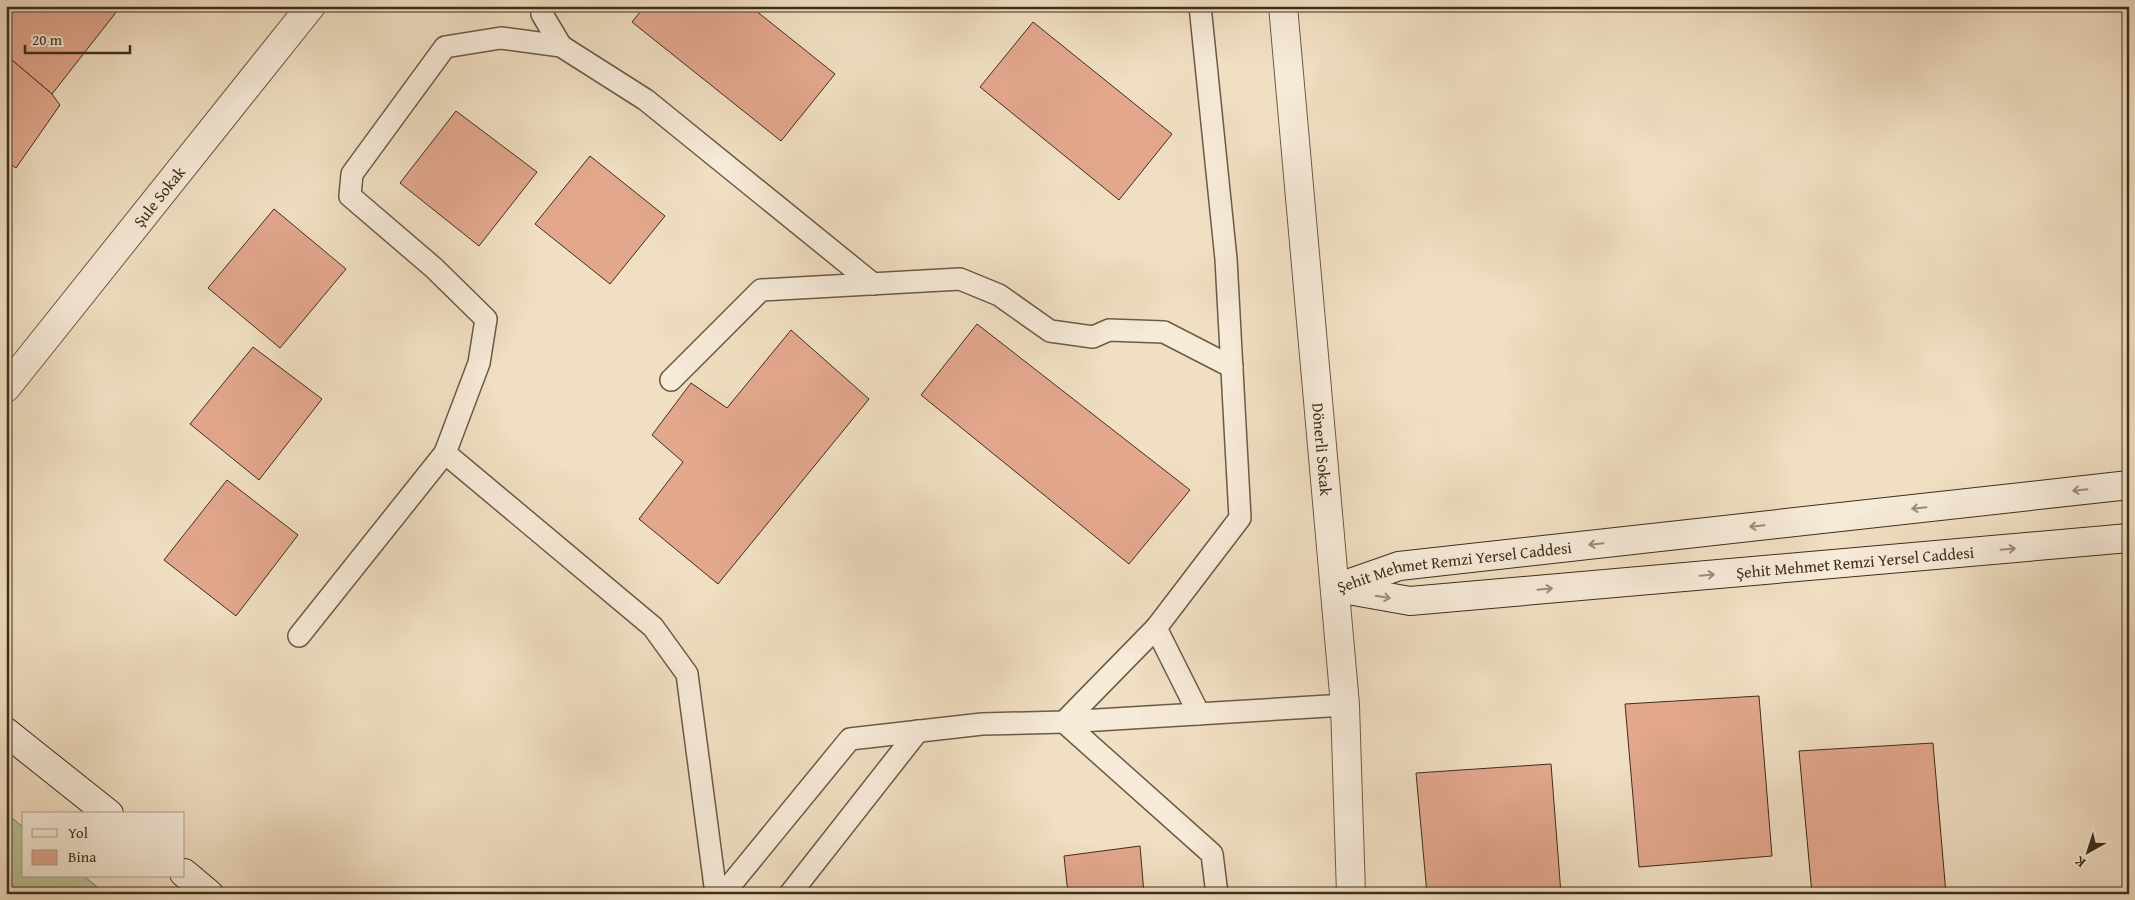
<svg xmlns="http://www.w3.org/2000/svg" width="2135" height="900" font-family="'Gentium Book Plus',serif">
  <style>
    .green { fill: #b7c296; stroke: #7b7858 }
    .building { fill: #e3a78e; stroke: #3f2d1b }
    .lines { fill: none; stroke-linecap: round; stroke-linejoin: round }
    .lane-casing { stroke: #6c5a45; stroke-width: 24 }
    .street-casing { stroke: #6c5a45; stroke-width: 30 }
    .secondary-casing { stroke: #3f2d1b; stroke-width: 30 }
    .lane { stroke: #f6ead8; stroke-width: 21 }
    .street { stroke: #f6ead8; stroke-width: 28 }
    .secondary { stroke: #f6ead8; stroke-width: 28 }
    .oneway { stroke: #9a8c7a }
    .labels { text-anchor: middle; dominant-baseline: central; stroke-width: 5; stroke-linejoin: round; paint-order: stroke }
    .street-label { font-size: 16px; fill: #3f2d1b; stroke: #f6ead8 }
  </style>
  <rect width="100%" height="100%" fill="#f1dfc3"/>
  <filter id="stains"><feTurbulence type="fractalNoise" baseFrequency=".004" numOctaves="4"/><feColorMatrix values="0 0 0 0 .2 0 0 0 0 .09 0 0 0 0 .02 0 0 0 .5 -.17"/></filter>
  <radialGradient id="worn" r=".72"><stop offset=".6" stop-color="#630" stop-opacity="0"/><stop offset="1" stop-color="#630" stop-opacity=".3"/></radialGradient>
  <path class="green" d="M6,813L24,828V876H84L106,894H6Z"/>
  <g class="building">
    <path d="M6,6H121L52,94L6,55Z"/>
    <path d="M645,6H750L835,74L781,141L632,22Z"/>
    <path d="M1033,22L1172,134L1119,200L980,87Z"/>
    <path d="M6,55L52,94L60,105L16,168L6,161Z"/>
    <path d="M456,111L537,172L479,246L400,183Z"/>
    <path d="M590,156L665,216L610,284L535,224Z"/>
    <path d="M274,209L346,269L280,348L208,288Z"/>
    <path d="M977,324L1190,490L1129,564L921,395Z"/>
    <path d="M791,330L869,399L718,584L639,519L683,462L652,435L691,383L727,408Z"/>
    <path d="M253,347L322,399L259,480L190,424Z"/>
    <path d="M227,480L298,535L236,616L164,560Z"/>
    <path d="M1759,696L1772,856L1639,867L1625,704Z"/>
    <path d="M1933,743L1946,894H1812L1799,751Z"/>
    <path d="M1551,764L1561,894H1427L1416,773Z"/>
    <path d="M1140,846L1144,894H1068L1064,856Z"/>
  </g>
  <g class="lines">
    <g class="lane-casing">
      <g id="lane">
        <path d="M543,6L542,14L561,46"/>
        <path d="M1200,6L1226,259L1240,518L1156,628L1064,722L1212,854L1217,894"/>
        <path d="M671,380L761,290L960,279L999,295L1050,331L1093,337L1109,330L1164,332L1232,367"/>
        <path d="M445,453L479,363L486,319L434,268L350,196L352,174L445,47L501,38L561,46L646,100L873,284"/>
        <path d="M1156,628L1199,714"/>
        <path d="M299,636L445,453L653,627L687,674L716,894"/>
        <path d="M723,894L850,739L982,724L1064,722L1345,705"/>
        <path d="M790,894L918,731"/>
      </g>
    </g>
    <g class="street-casing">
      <g id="street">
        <path id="s1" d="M1283,6L1345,705L1351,894"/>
        <path id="s2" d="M6,388L311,6"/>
      </g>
    </g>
    <g class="secondary-casing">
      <g id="secondary">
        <path id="s3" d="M1336,588L1399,566L2129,485"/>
        <path id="s4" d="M1337,588L1410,601L2129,538"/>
        <path d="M6,732L109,814"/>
        <path d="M184,873L209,894"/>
      </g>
    </g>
    <use href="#lane" class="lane"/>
    <use href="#street" class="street"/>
    <use href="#secondary" class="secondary"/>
  </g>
  <defs><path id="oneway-shaft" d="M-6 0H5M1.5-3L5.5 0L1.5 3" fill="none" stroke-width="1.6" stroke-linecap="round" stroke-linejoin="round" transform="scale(1.25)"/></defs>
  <g class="oneway">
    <use href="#oneway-shaft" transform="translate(2080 490) rotate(174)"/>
    <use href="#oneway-shaft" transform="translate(1919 508) rotate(174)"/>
    <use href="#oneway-shaft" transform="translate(1757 526) rotate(174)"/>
    <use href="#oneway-shaft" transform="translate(1596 544) rotate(174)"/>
    <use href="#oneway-shaft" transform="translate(2008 549) rotate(-5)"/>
    <use href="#oneway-shaft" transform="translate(1707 575) rotate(-5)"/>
    <use href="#oneway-shaft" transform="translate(1545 589) rotate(-5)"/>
    <use href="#oneway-shaft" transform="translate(1383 597) rotate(10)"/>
  </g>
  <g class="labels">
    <g class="street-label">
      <text stroke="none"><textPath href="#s2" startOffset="245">Şule Sokak</textPath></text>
      <text stroke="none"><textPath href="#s1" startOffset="445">Dönerli Sokak</textPath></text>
      <text stroke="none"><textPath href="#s4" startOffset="521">Şehit Mehmet Remzi Yersel Caddesi</textPath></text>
      <text stroke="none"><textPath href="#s3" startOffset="121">Şehit Mehmet Remzi Yersel Caddesi</textPath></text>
    </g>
  </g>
  <rect width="2135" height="900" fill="none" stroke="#f1dfc3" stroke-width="25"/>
  <rect x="8" y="8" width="2120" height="885" fill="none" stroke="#3f2d1b" stroke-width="2.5"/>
  <rect x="12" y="12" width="2110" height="875" fill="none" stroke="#3f2d1b"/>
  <rect x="22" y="812" width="162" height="65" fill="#f6ead8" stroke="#ad9e8c"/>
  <rect x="32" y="829" width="25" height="8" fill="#f6ead8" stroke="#ad9e8c"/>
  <text x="68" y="838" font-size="15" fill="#3f2d1b">Yol</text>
  <rect x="32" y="850" width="25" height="15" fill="#e3a78e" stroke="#ad9e8c"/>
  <text x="68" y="862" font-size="15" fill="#3f2d1b">Bina</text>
  <g transform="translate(2088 852) rotate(219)" stroke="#f6ead8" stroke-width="4" paint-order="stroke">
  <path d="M0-4L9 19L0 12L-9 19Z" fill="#3f2d1b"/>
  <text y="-8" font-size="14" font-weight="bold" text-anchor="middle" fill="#3f2d1b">K</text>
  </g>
  <path d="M25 45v8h105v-8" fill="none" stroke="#3f2d1b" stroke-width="2.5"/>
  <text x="32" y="45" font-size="15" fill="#3f2d1b" stroke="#f6ead8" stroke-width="4" paint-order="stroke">20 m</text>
  <rect width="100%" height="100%" filter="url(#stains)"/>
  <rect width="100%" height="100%" fill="url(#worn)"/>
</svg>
